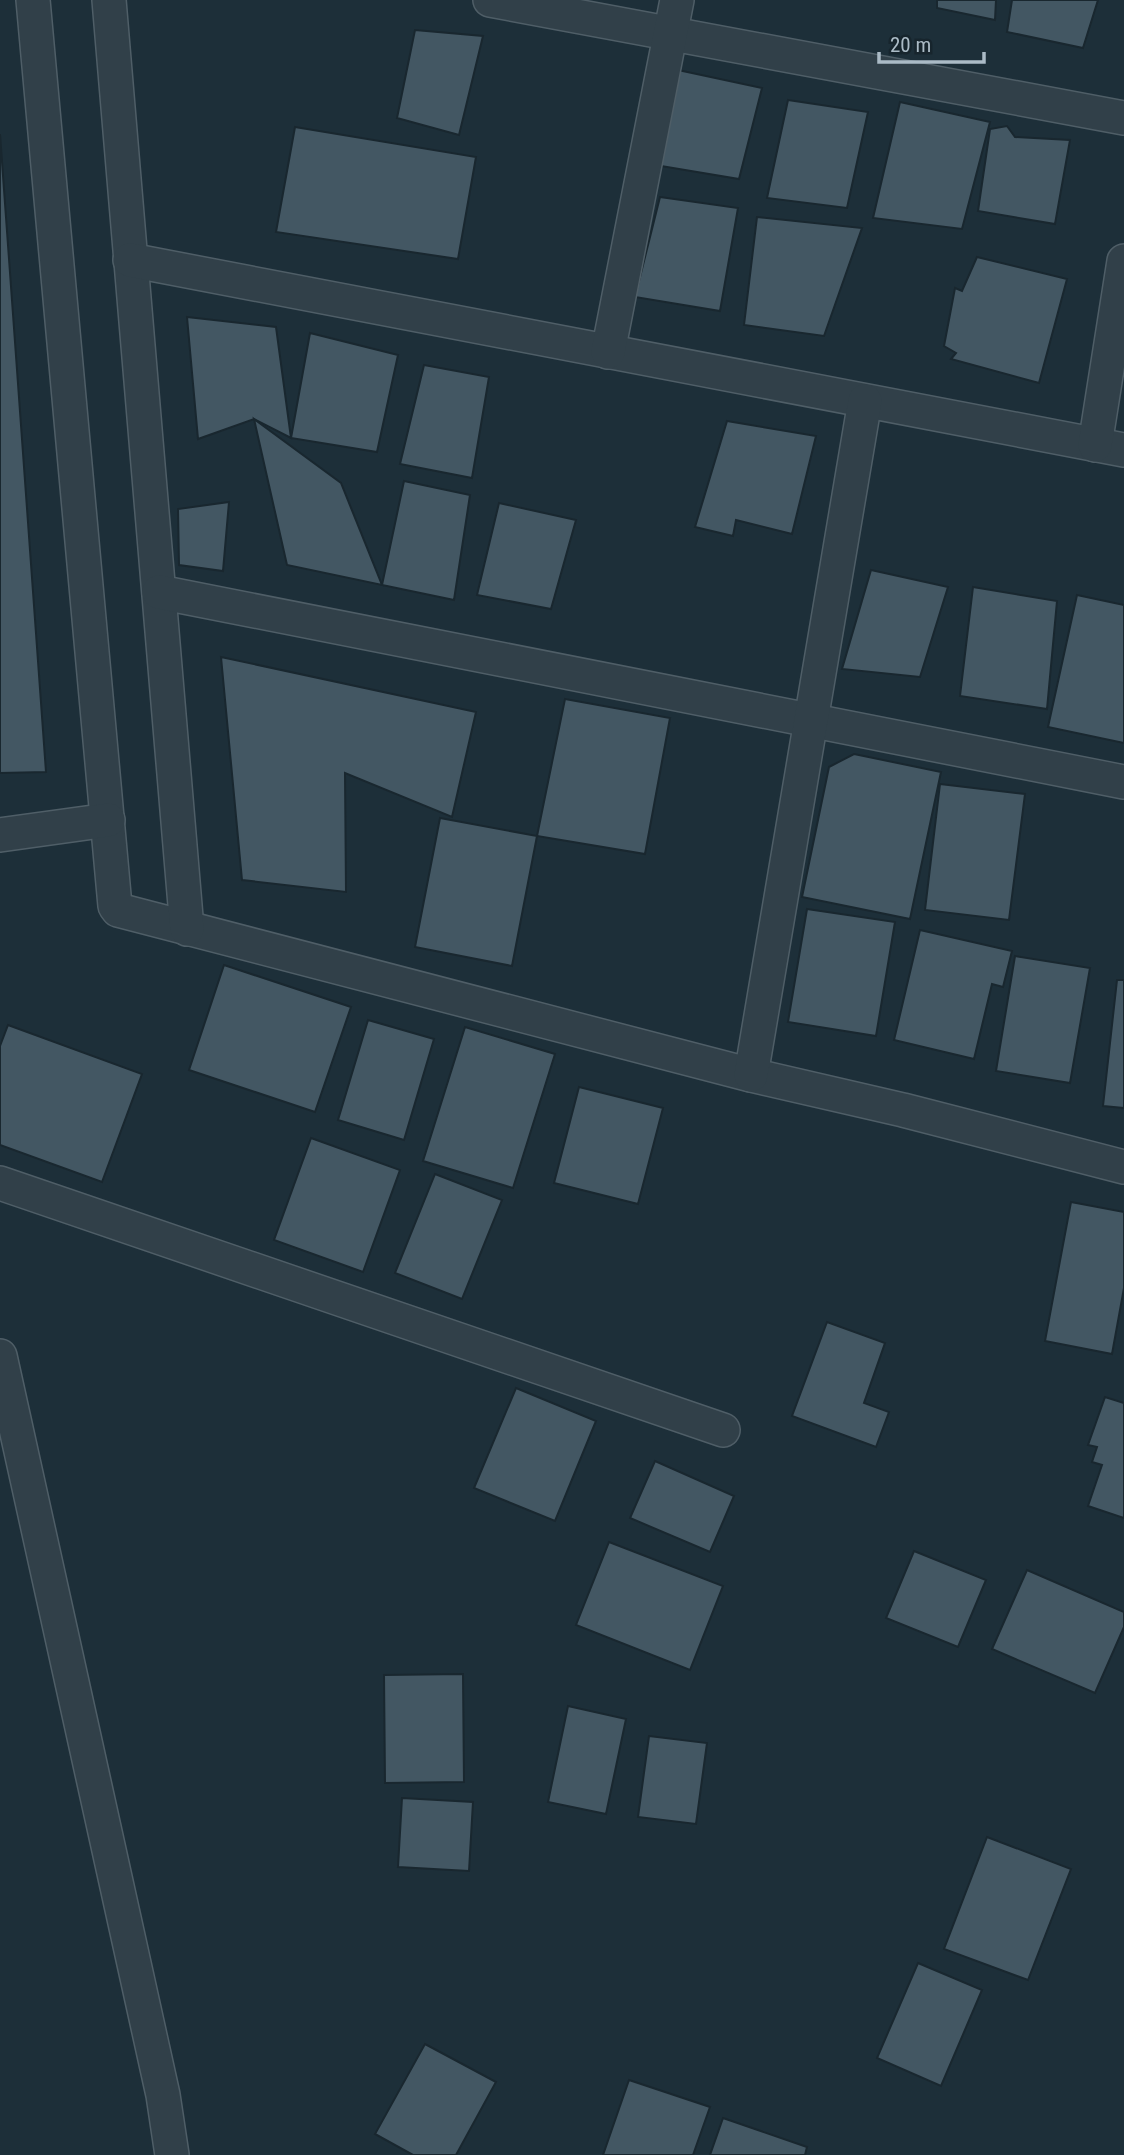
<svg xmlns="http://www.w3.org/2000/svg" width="1124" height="2155" font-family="'Roboto Condensed',sans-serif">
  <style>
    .building { fill: #435763; stroke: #19272f; stroke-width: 2 }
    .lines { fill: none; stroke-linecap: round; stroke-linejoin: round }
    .street-casing { stroke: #4f5e67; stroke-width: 36 }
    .street { stroke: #314049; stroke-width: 33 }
  </style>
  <rect width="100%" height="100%" fill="#1d2f39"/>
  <g class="building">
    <path d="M937,0H996L995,20L937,8Z"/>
    <path d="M1012,0H1098L1083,48L1007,32Z"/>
    <path d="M415,30L483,36L459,135L397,118Z"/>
    <path d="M678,70L762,88L739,179L655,165Z"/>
    <path d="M788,100L868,112L847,208L767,198Z"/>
    <path d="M900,102L990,122L962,229L873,218Z"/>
    <path d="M1007,126L1015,137L1070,140L1055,224L978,211L990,129Z"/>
    <path d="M295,127L476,157L458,259L276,232Z"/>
    <path d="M0,134L46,772L0,773Z"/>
    <path d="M660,197L738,208L720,311L635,297Z"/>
    <path d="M757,217L862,228L824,336L744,325Z"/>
    <path d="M977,257L1067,279L1039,383L951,359L956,353L944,346L955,288L962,291Z"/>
    <path d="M187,317L276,327L291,438L254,419L198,439Z"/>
    <path d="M310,333L398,355L377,452L291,438Z"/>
    <path d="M424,365L489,377L472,478L400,464Z"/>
    <path d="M254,419L341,483L382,585L287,565Z"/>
    <path d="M727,421L816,436L792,534L736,520L733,536L695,527Z"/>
    <path d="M404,481L470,495L454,600L382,585Z"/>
    <path d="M229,502L223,571L179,565L178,509Z"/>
    <path d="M499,503L576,520L551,609L477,595Z"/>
    <path d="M871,570L948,587L920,677L842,669Z"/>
    <path d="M973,587L1057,601L1047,709L960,696Z"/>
    <path d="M1077,595L1124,605V743L1048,727Z"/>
    <path d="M221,657L476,712L452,817L345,773L346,892L242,880Z"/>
    <path d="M565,699L670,718L645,854L537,836Z"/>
    <path d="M854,754L941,772L910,919L802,897L829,767Z"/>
    <path d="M940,784L1025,794L1009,920L925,910Z"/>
    <path d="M440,818L537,836L512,966L415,947Z"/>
    <path d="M807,909L895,922L876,1036L788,1022Z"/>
    <path d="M920,930L1012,951L1003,987L992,984L974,1059L894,1040Z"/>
    <path d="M1015,956L1090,968L1070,1083L996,1071Z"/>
    <path d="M224,965L351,1007L315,1112L189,1070Z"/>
    <path d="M1117,980H1124V1108L1103,1106Z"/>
    <path d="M368,1020L434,1039L404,1140L338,1120Z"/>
    <path d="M8,1025L142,1074L102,1182L0,1145V1046Z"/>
    <path d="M465,1027L555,1054L513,1188L423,1161Z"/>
    <path d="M579,1087L663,1108L638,1204L554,1183Z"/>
    <path d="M311,1138L400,1170L363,1272L274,1240Z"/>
    <path d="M435,1174L502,1200L462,1299L395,1273Z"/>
    <path d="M1071,1202L1124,1212V1288L1112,1354L1045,1341Z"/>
    <path d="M827,1322L885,1343L864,1403L889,1412L876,1447L792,1416Z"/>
    <path d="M516,1388L596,1421L555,1521L474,1488Z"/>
    <path d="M1105,1397L1124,1403V1518L1088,1506L1102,1465L1092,1462L1097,1447L1088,1445Z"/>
    <path d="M655,1461L734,1496L710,1552L630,1518Z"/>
    <path d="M609,1542L723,1586L690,1670L576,1625Z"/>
    <path d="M914,1551L986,1580L958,1647L886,1618Z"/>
    <path d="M1027,1570L1124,1612V1627L1095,1693L992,1649Z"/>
    <path d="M463,1674L464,1782L385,1783L384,1675Z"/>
    <path d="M568,1706L626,1719L606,1814L548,1802Z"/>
    <path d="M649,1736L707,1743L696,1824L638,1817Z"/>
    <path d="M402,1798L473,1802L469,1871L398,1867Z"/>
    <path d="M987,1837L1071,1869L1028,1980L944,1949Z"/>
    <path d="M918,1963L982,1990L941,2086L877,2058Z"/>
    <path d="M425,2044L496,2082L456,2155H413L375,2134Z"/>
    <path d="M629,2080L710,2107L693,2155H603Z"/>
    <path d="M723,2118L807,2147L805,2155H710Z"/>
  </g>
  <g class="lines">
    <g class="street-casing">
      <g id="street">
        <path d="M33,0L115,906L118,910L751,1075L903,1110L1124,1167"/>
        <path d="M109,0L187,929"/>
        <path d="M490,0L1124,118"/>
        <path d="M130,260L1124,450"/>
        <path d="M608,352L677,0"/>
        <path d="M1095,445L1124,261"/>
        <path d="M159,592L1124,782"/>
        <path d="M0,835L108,820"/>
        <path d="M751,1075L865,401"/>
        <path d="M0,1183L723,1430"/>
        <path d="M0,1356L163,2095L172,2155"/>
      </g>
    </g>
    <use href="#street" class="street"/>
  </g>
  <path d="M879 52v10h105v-10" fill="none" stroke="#abbbc6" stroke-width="3.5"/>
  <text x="890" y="52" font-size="21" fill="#abbbc6" stroke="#17252d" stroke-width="5" paint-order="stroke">20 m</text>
</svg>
